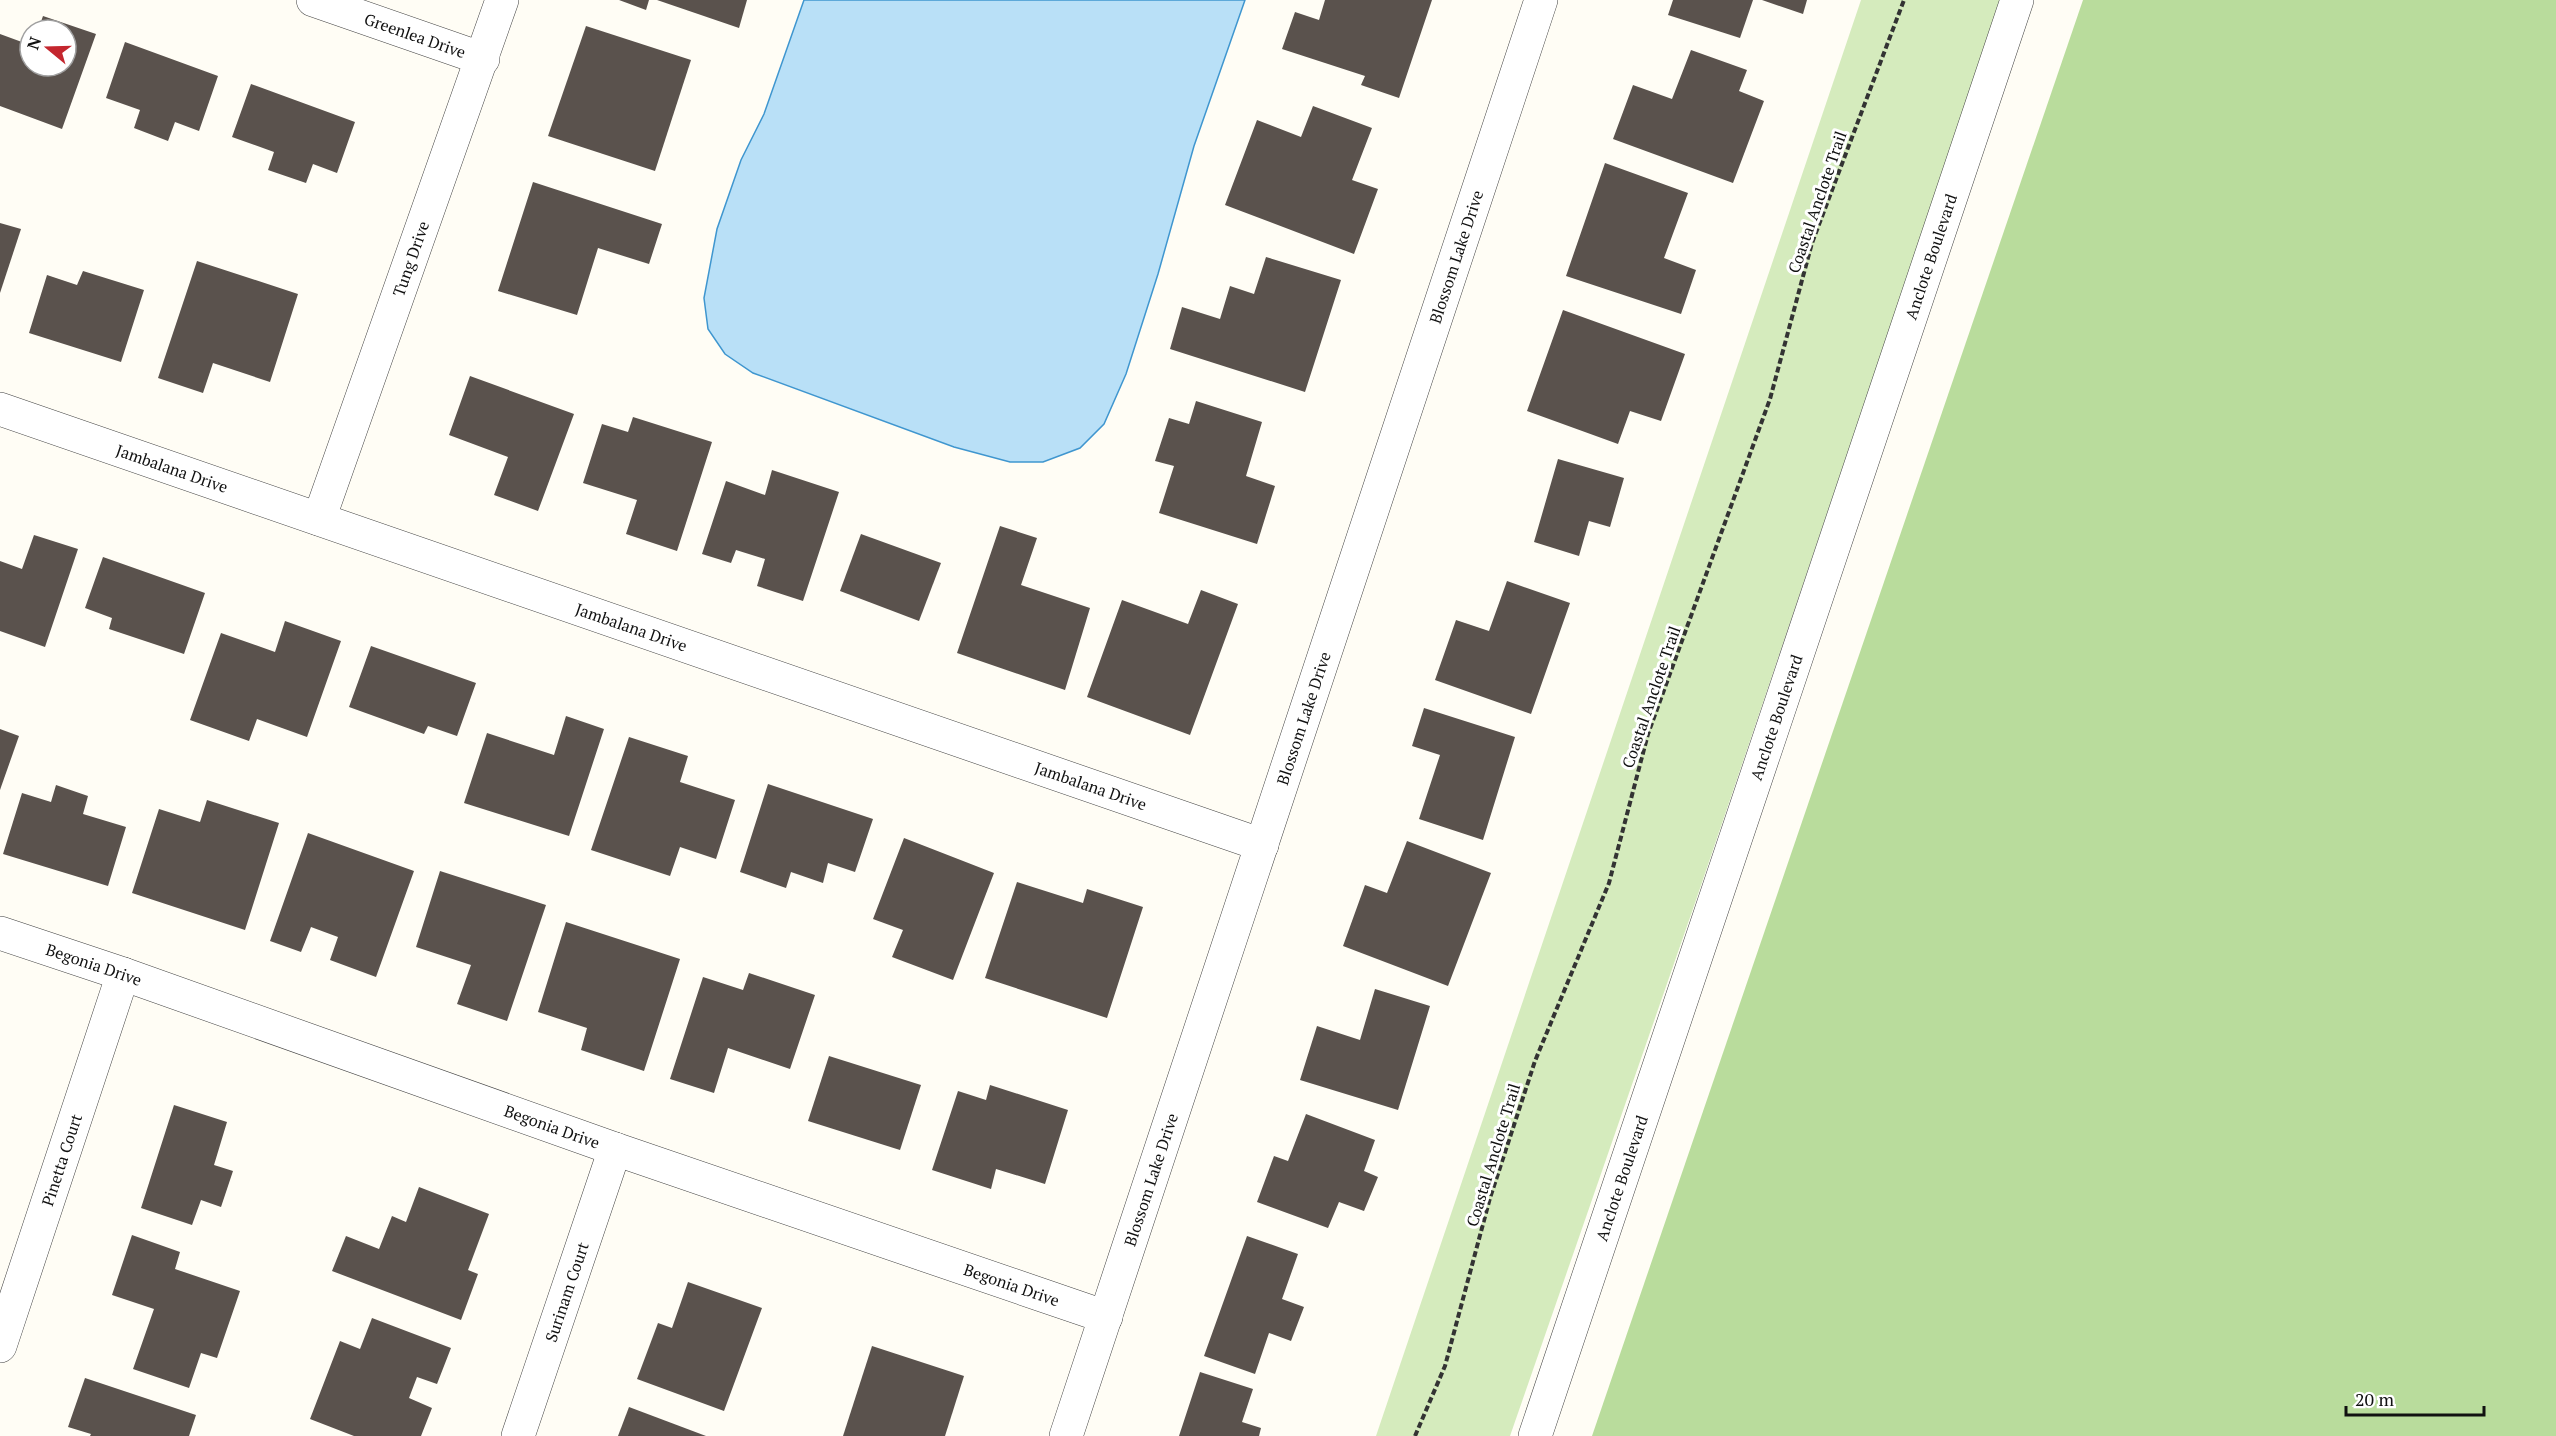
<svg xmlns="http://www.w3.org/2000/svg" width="2556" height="1436" font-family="'PT Serif',serif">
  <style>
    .green { fill: #d5ebbd }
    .forest { fill: #b9dc9c }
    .water { fill: #b9e0f7; stroke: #3f96cf; stroke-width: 1.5 }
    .building { fill: #5a524d }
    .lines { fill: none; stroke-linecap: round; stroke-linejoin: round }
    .minor-casing { stroke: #444; stroke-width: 34 }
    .tertiary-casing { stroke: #444; stroke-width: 34 }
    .path { stroke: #333; stroke-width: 4; stroke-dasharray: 6 3; stroke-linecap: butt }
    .minor { stroke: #fff; stroke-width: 33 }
    .tertiary { stroke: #fff; stroke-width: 33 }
    .labels { text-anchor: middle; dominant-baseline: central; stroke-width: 6; stroke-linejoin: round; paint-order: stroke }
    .street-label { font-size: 16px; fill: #111; stroke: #fff }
  </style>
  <rect width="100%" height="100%" fill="#fffdf5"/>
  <path class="green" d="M1861,0H2001L1695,903L1510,1436H1376Z"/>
  <path class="forest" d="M2083,0H2556V1436H1592Z"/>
  <path class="water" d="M804,0H1245L1194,146L1158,274L1126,374L1104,424L1080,448L1043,462H1010L954,447L753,373L725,354L708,329L704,298L717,229L741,160L764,114Z"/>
  <g class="building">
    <path d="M619,0H649L646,10Z"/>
    <path d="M657,0H747L739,28Z"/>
    <path d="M1325,0H1432L1399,98L1361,85L1365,76L1282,49L1295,12L1319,20Z"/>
    <path d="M1673,0H1753L1740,38L1668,15Z"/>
    <path d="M1762,0H1807L1803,14Z"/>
    <path d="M43,16L96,34L62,129L0,106V34L30,45V66H66V30H38Z"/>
    <path d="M586,26L691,60L655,171L548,136Z"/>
    <path d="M125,42L218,76L199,131L175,122L168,141L134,128L140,110L106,98Z"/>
    <path d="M1691,50L1747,70L1739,91L1764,101L1733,183L1613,139L1633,85L1672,99Z"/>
    <path d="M251,84L355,122L337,173L313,164L306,183L268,170L274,152L232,137Z"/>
    <path d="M1313,106L1372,128L1352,180L1378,189L1354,254L1225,205L1257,120L1301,137Z"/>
    <path d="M1605,163L1688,193L1664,258L1696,270L1681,314L1566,276Z"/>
    <path d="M533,182L662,224L649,264L598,248L577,315L498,291Z"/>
    <path d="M0,223L21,229L0,293Z"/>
    <path d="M1266,257L1341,280L1305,392L1170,349L1182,307L1220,319L1230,286L1254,294Z"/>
    <path d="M197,261L298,294L270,382L213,363L203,393L158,378Z"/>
    <path d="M83,271L144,290L121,362L29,333L47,275L77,285Z"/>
    <path d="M1563,310L1685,354L1661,421L1630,411L1618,444L1527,411Z"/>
    <path d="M470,376L574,414L538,511L494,495L508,457L449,435Z"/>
    <path d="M1196,401L1262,422L1246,476L1275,486L1257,544L1159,513L1174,466L1155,461L1169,418L1189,424Z"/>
    <path d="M633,417L712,442L677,551L626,534L637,500L583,483L602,424L628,432Z"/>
    <path d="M1558,459L1624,478L1610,527L1589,521L1579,556L1534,542Z"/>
    <path d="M772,470L839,492L803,601L757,586L765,559L736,550L731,563L702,554L726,481L765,495Z"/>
    <path d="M1000,526L1037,538L1021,585L1090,608L1065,690L957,653Z"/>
    <path d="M861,534L941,563L919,621L840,591Z"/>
    <path d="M34,535L78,549L45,647L0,631V561L22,569Z"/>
    <path d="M103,557L205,593L184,654L109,629L112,618L85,608Z"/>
    <path d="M1507,581L1570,603L1531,714L1435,680L1456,620L1489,631Z"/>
    <path d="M1201,590L1238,604L1190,735L1087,697L1122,600L1188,624Z"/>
    <path d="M285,621L341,641L307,737L257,719L249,741L190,720L221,633L275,652Z"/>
    <path d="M371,646L476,683L457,736L428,726L424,734L349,707Z"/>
    <path d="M1424,708L1515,737L1483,840L1419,819L1440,755L1412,746Z"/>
    <path d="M566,716L604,729L569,836L464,803L487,733L554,755Z"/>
    <path d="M0,729L19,736L0,790Z"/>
    <path d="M629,737L688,756L680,782L735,800L716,859L680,847L670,876L591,850Z"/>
    <path d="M768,784L873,819L855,872L828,863L823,883L791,872L786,888L740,872Z"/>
    <path d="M56,785L88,796L83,814L126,827L108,886L3,854L22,793L51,802Z"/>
    <path d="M207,800L279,823L245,930L132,893L159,809L200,822Z"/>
    <path d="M308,833L414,871L376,977L330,960L338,937L311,927L301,952L270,941Z"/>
    <path d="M904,838L994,873L953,980L892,957L903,930L873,919Z"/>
    <path d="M1407,841L1491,873L1448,986L1343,946L1365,885L1387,893Z"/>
    <path d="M440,871L546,905L507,1021L457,1004L471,965L416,947Z"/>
    <path d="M1017,882L1083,903L1087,889L1143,907L1107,1018L985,978Z"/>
    <path d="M566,922L680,959L644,1071L581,1050L587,1028L538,1012Z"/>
    <path d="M749,973L815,995L790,1069L728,1048L714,1093L670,1079L703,977L743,990Z"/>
    <path d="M1375,989L1430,1006L1398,1110L1300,1080L1317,1026L1360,1040Z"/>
    <path d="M829,1056L921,1085L900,1150L808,1121Z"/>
    <path d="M990,1085L1068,1110L1045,1184L996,1169L991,1189L932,1170L958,1091L986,1100Z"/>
    <path d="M174,1105L227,1122L214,1165L233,1171L221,1207L201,1200L192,1225L141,1208Z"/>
    <path d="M1306,1114L1375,1140L1364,1171L1378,1177L1364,1211L1339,1202L1328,1228L1257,1202L1274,1156L1288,1161Z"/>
    <path d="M419,1187L489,1214L468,1270L478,1274L461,1320L332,1271L346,1236L379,1249L392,1216L406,1222Z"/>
    <path d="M132,1235L180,1252L175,1269L240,1291L217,1358L201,1353L189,1388L133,1369L154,1309L112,1295Z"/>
    <path d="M1247,1236L1298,1254L1282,1299L1304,1307L1291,1341L1269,1333L1255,1374L1204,1356Z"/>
    <path d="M688,1282L762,1308L724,1411L637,1379L658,1323L672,1328Z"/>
    <path d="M372,1318L451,1348L437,1384L417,1377L409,1398L432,1408L421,1436H354L310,1419L340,1341L360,1349Z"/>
    <path d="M872,1346L964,1376L945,1436H843Z"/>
    <path d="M1200,1372L1253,1389L1242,1422L1261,1428L1259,1436H1179Z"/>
    <path d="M85,1378L196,1415L189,1436H90L91,1434L68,1427Z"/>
    <path d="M629,1407L706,1436H618Z"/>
  </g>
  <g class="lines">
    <g class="minor-casing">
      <g id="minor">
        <path id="s1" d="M313,0L483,59"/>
        <path id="s2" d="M0,409L1262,845"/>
        <path id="s3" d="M319,519L502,0"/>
        <path id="s4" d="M0,933L123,974L615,1149L1106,1317"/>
        <path id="s5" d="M0,1346L123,974"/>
        <path id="s6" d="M518,1436L615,1149"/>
        <path id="s7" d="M1066,1436L1541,0"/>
      </g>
    </g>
    <g class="tertiary-casing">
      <g id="tertiary">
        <path id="s8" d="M1535,1436L2017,0"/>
      </g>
    </g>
    <path class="path" d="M1415,1436L1445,1366L1490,1198L1535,1061L1609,883L1648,734L1770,399L1812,243L1904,0"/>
    <use href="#minor" class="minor"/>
    <use href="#tertiary" class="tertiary"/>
  </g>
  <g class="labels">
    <g class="street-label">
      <text stroke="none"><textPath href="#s1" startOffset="108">Greenlea Drive</textPath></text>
      <text transform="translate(1817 202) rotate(-71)">Coastal Anclote Trail</text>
      <text stroke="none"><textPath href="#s7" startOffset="1242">Blossom Lake Drive</textPath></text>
      <text stroke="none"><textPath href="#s8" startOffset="1244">Anclote Boulevard</textPath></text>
      <text stroke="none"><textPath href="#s3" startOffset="276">Tung Drive</textPath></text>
      <text stroke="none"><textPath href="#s2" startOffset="182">Jambalana Drive</textPath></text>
      <text stroke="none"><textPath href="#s2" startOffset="668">Jambalana Drive</textPath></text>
      <text transform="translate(1651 697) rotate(-71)">Coastal Anclote Trail</text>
      <text stroke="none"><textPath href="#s7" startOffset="756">Blossom Lake Drive</textPath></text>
      <text stroke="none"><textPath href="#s8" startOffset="758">Anclote Boulevard</textPath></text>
      <text stroke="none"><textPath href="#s2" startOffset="1154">Jambalana Drive</textPath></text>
      <text stroke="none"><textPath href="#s4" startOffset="99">Begonia Drive</textPath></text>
      <text stroke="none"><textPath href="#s4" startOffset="585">Begonia Drive</textPath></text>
      <text transform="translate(1493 1155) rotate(-73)">Coastal Anclote Trail</text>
      <text stroke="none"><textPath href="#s5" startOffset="196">Pinetta Court</textPath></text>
      <text stroke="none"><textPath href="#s7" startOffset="270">Blossom Lake Drive</textPath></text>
      <text stroke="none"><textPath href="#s8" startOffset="272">Anclote Boulevard</textPath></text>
      <text stroke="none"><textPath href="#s4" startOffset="1071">Begonia Drive</textPath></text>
      <text stroke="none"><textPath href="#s6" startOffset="152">Surinam Court</textPath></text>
    </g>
  </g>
  <g transform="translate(48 48) rotate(289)"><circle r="28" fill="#ffffff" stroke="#a0a0a0" stroke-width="1.5"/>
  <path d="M0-4.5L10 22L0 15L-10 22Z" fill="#c4262e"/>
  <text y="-9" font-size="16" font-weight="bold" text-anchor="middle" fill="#111111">N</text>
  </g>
  <path d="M2346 1406v9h138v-9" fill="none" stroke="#111111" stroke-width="3"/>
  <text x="2355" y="1406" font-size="18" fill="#111111" stroke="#ffffff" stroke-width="4.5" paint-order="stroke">20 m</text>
</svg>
